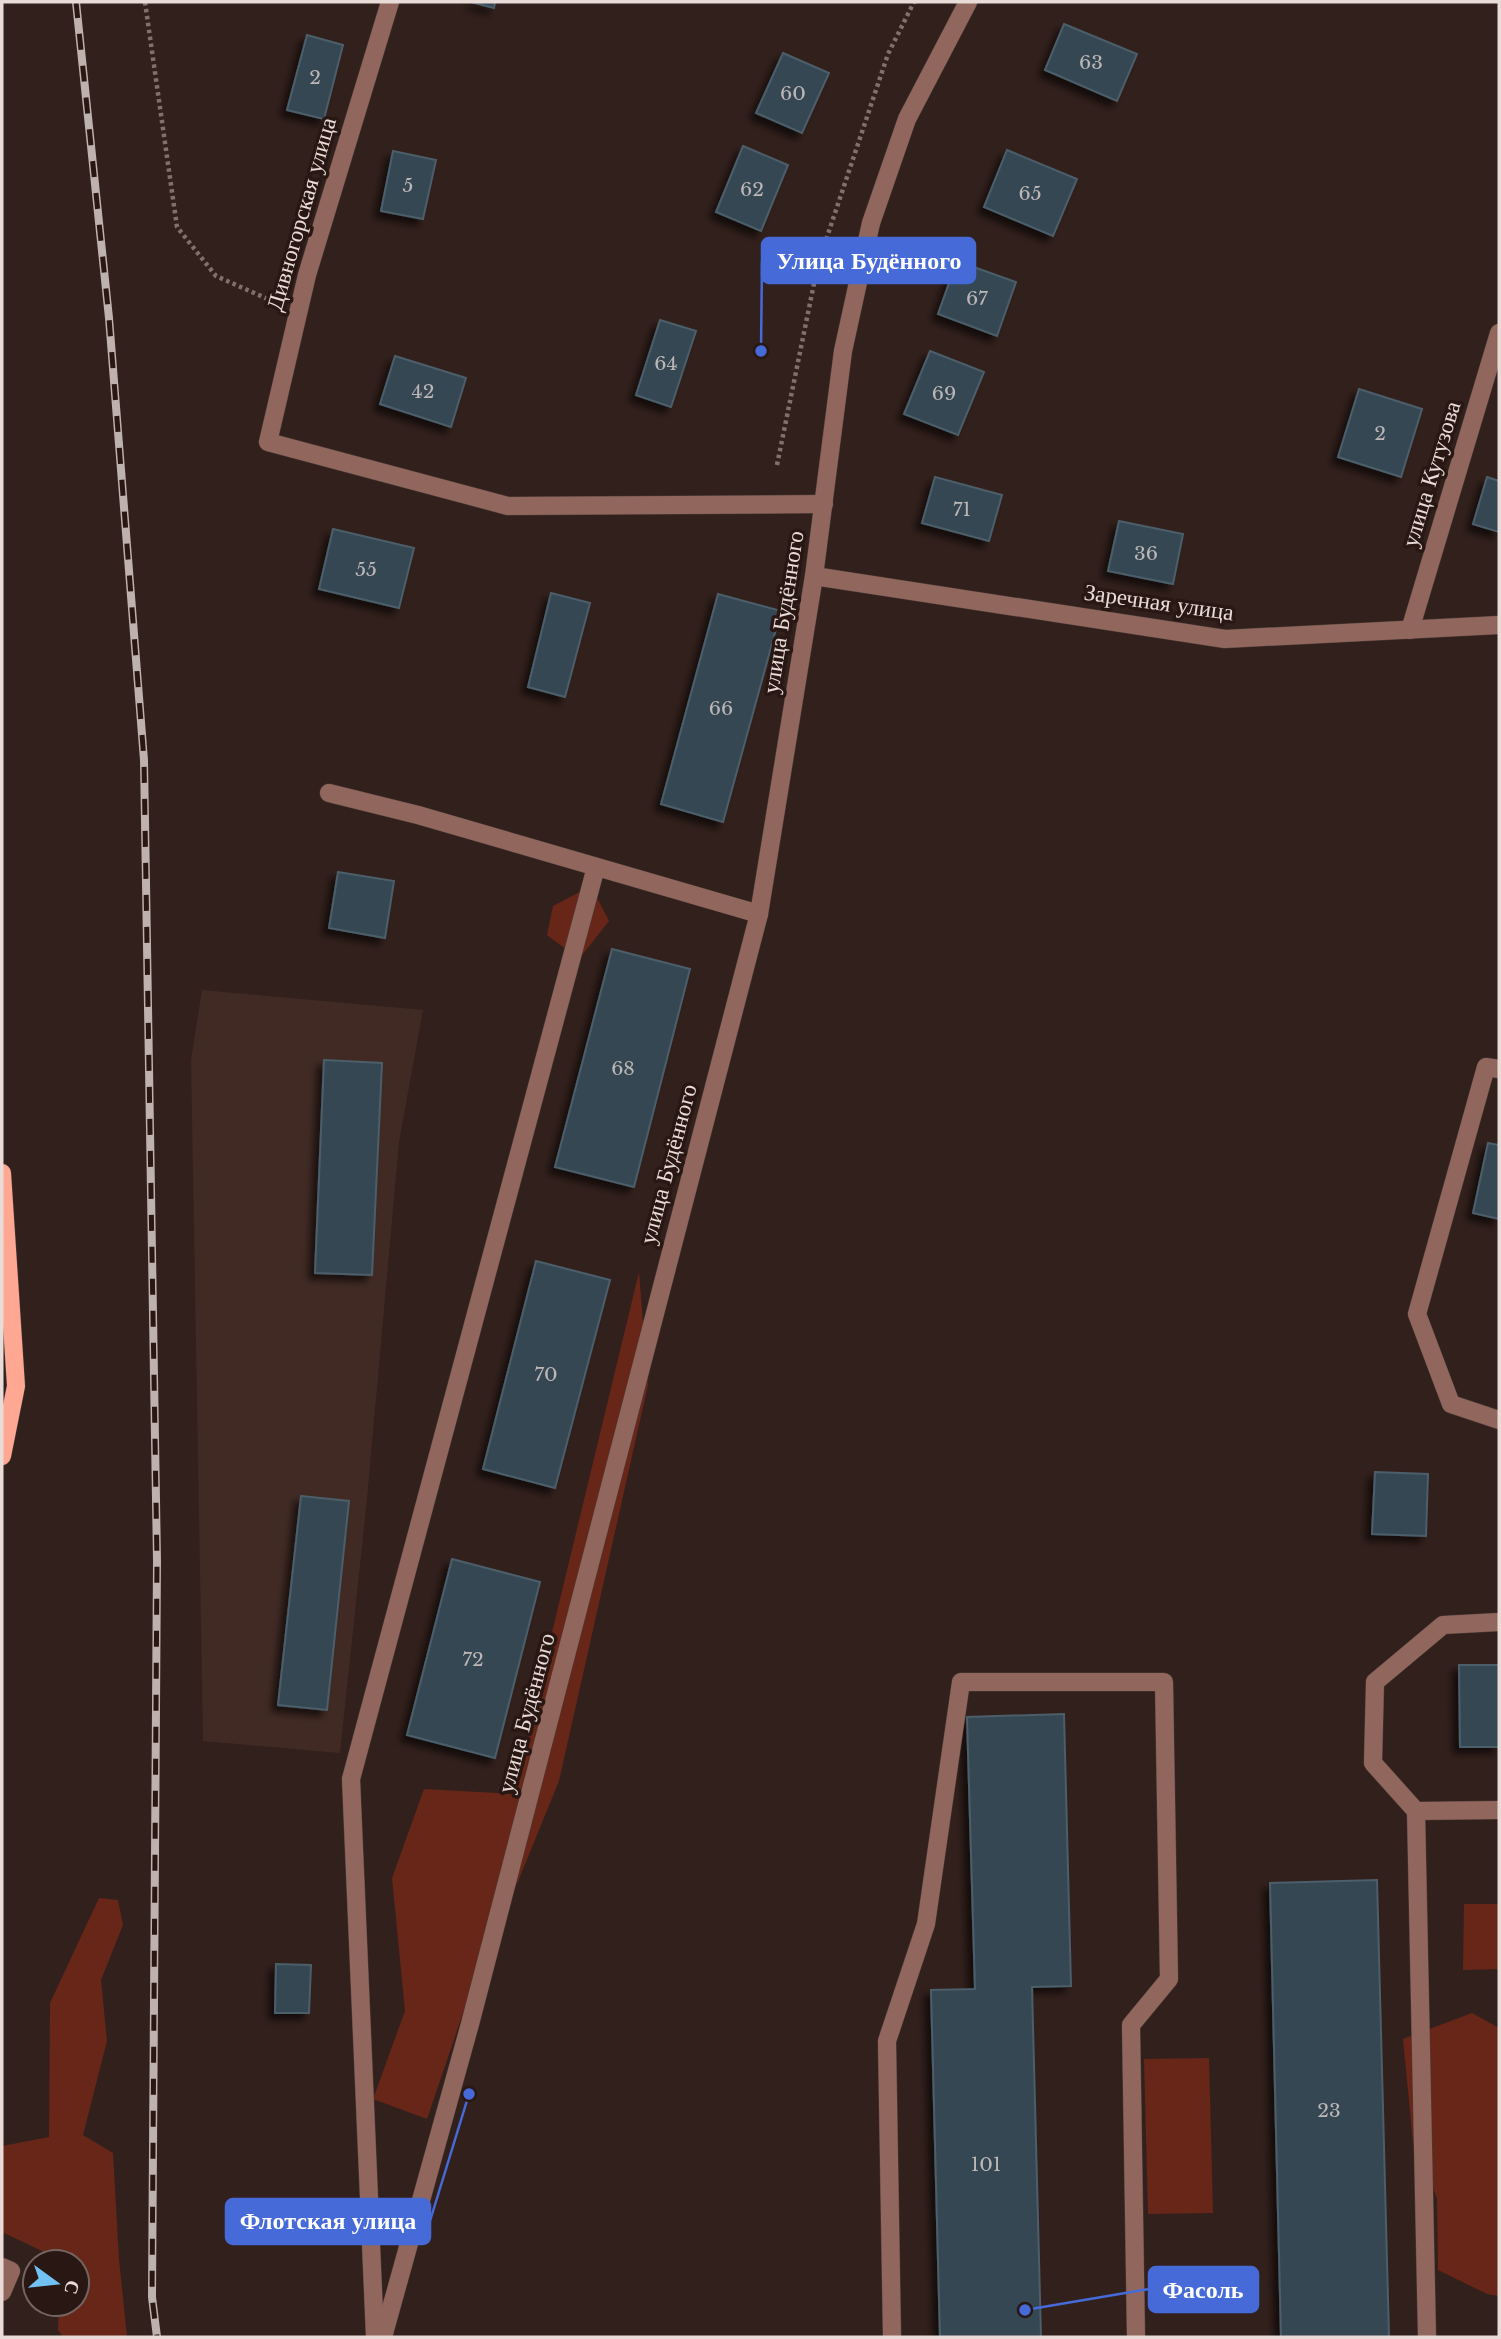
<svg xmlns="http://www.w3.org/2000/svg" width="1501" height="2339" font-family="'Libre Baskerville',serif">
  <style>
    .built { fill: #412a24 }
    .green { fill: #672618 }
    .building { fill: #364753; stroke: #4c5e6a; stroke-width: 2; filter: url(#shadow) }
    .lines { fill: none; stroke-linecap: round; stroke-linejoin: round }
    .minor-casing { stroke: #4f3e3a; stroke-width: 19 }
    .major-casing { stroke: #4f3e3a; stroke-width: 19 }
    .path { stroke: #81716d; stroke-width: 4.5; stroke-dasharray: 3.5 3.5; stroke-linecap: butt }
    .minor { stroke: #91675d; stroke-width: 18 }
    .major { stroke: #fea793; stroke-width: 18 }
    .rail-casing { stroke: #bfb1ad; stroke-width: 8 }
    .rail { stroke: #281713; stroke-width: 5; stroke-dasharray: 16; stroke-linecap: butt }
    .labels { text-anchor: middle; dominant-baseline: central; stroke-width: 7; stroke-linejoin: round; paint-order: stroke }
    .number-label { font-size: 19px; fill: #bcb6b7 }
    .street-label { font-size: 23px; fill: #e8dbd8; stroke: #281713 }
    .leader { fill: none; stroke: #466ad8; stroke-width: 2.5 }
    .callout-dot { fill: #466ad8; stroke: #281713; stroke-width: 2.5 }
    .callout { fill: #466ad8; stroke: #466ad8; stroke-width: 2.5 }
    .callout-label { font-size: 24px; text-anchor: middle; font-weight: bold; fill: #fff }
  </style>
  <defs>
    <filter id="shadow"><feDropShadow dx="-6" dy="6" stdDeviation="3.5" flood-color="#0009"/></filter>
  </defs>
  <rect width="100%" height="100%" fill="#32201c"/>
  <path class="built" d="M202,990L423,1010L399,1142L367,1499L340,1753L203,1741L191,1060Z"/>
  <g class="green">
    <path d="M591,886L609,921L579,959L547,935L553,906Z"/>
    <path d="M639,1272L648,1385L559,1781L519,1879L479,1966L427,2119L373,2099L405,2011L392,1878L424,1789L513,1794Z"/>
    <path d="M99,1898L118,1900L123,1925L101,1980L107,2041L83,2135L113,2153L119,2259L127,2337H63L58,2330L59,2304H77V2262H60L59,2259L2,2232V2146L49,2137L50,2003Z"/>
    <path d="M1464,1904H1499V1969L1463,1970Z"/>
    <path d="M1472,2013L1499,2028V2296L1487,2294L1438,2270L1437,2198L1413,2143L1403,2039Z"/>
    <path d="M1209,2058L1213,2213L1148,2214L1144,2059Z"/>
  </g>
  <g class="building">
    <path d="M471,2H495L494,8Z"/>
    <path d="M1064,24L1137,54L1117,101L1045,70Z"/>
    <path d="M307,35L343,45L324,119L287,110Z"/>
    <path d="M783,53L829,73L802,133L756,113Z"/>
    <path d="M743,146L788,165L761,231L716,212Z"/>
    <path d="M1007,150L1077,179L1053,236L984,207Z"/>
    <path d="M393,151L436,160L423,219L381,211Z"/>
    <path d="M957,261L1016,282L997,336L938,314Z"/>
    <path d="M660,320L696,331L671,407L636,395Z"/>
    <path d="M930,351L984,372L958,435L904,414Z"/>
    <path d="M395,356L466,378L451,427L380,404Z"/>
    <path d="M1359,389L1422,409L1401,477L1338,457Z"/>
    <path d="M935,477L1002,495L989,541L922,523Z"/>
    <path d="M1487,477L1499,481V532L1473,524Z"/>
    <path d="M1119,521L1183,534L1173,584L1108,571Z"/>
    <path d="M333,529L414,548L399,608L319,589Z"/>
    <path d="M551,593L590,603L565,697L528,687Z"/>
    <path d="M718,594L781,611L723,822L661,804Z"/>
    <path d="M338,872L394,881L385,938L329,928Z"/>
    <path d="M612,949L690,969L634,1187L555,1167Z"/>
    <path d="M324,1060L382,1063L372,1275L315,1273Z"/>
    <path d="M1488,1143L1499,1145V1219L1473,1213Z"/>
    <path d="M536,1261L610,1280L555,1488L483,1469Z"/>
    <path d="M1375,1472L1428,1474L1426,1536L1372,1534Z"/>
    <path d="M301,1496L349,1501L327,1710L278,1705Z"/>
    <path d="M452,1559L540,1582L495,1758L407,1735Z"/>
    <path d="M1459,1665H1499V1747H1460Z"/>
    <path d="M1064,1714L1071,1986L1032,1987L1041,2337H940L931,1990L975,1989L967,1717Z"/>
    <path d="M1377,1880L1389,2337H1281L1270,1883Z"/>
    <path d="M276,1964L311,1965L309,2013H275Z"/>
  </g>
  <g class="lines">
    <g class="minor-casing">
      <g id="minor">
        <path d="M390,2L307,275L268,442L508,506L824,504"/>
        <path d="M814,576L1225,639L1499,625"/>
        <path d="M1410,630L1499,333"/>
        <path d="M329,793L418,815L759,914"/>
        <path d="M1499,1069L1486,1067L1417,1314L1451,1404L1499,1420"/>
        <path d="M1416,1811L1373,1763L1375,1682L1443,1625L1499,1622"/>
        <path d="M2,2267L11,2271L2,2292"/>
        <path d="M375,2337L351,1779L596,867"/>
        <path d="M383,2337L470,2024L759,914L814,576L843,351L871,223L907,119L968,2"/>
        <path d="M892,2337L887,2041L926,1924L961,1682H1164L1169,1979L1131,2025L1136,2337"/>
        <path d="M1427,2337L1416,1811L1499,1810"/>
      </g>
    </g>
    <g class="major-casing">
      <path id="major" d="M2,1173L16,1386L2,1456"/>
    </g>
    <g class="path">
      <path d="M145,2L177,227L216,276L270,300"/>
      <path d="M777,465L818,264L888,54L914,2"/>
    </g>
    <use href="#minor" class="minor"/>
    <use href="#major" class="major"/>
    <g class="rail-casing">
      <path id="rail" d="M76,2L109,318L144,760L157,1561L152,2297L157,2337"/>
    </g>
    <use href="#rail" class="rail"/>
  </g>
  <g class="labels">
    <g class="number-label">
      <text x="1091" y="62">63</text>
      <text x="315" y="77">2</text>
      <text x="793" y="93">60</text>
      <text x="408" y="185">5</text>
      <text x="752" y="189">62</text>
      <text x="1030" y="193">65</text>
      <text x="977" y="298">67</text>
      <text x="666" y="363">64</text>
      <text x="423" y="391">42</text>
      <text x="944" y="393">69</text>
      <text x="1380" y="433">2</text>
      <text x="962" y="509">71</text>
      <text x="1146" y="553">36</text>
      <text x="366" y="569">55</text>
      <text x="721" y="708">66</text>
      <text x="623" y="1068">68</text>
      <text x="546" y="1374">70</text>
      <text x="473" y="1659">72</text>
      <text x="1329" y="2110">23</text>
      <text x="986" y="2164">101</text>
    </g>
    <g class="street-label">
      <text transform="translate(301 214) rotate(-74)">Дивногорская улица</text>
      <text transform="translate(1431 474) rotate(-73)">улица Кутузова</text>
      <text transform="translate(1159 602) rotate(8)">Заречная улица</text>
      <text transform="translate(783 612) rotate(-81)">улица Будённого</text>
      <text transform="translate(668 1164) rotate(-75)">улица Будённого</text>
      <text transform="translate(526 1713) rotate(-75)">улица Будённого</text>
    </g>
  </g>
  <path class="leader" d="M761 351L762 261M469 2094L430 2221M1025 2310L1149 2289"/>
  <g class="callout-dot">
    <circle cx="761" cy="351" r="7"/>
    <circle cx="469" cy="2094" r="7"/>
    <circle cx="1025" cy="2310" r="7"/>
  </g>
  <g class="callout">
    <rect x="762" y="238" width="213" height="45" rx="7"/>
    <rect x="226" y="2199" width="204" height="45" rx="7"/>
    <rect x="1149" y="2267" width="109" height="45" rx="7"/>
  </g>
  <g class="callout-label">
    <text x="869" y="269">Улица Будённого</text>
    <text x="328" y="2229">Флотская улица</text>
    <text x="1203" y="2298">Фасоль</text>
  </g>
  <rect width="1501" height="2339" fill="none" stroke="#e8dbd8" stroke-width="7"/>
  <g transform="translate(56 2283) rotate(105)"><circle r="33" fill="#281713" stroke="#756562" stroke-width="2"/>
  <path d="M0-5L12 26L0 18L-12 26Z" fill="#71c1f5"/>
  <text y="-10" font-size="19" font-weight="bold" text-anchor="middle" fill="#e8dbd8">С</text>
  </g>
</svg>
